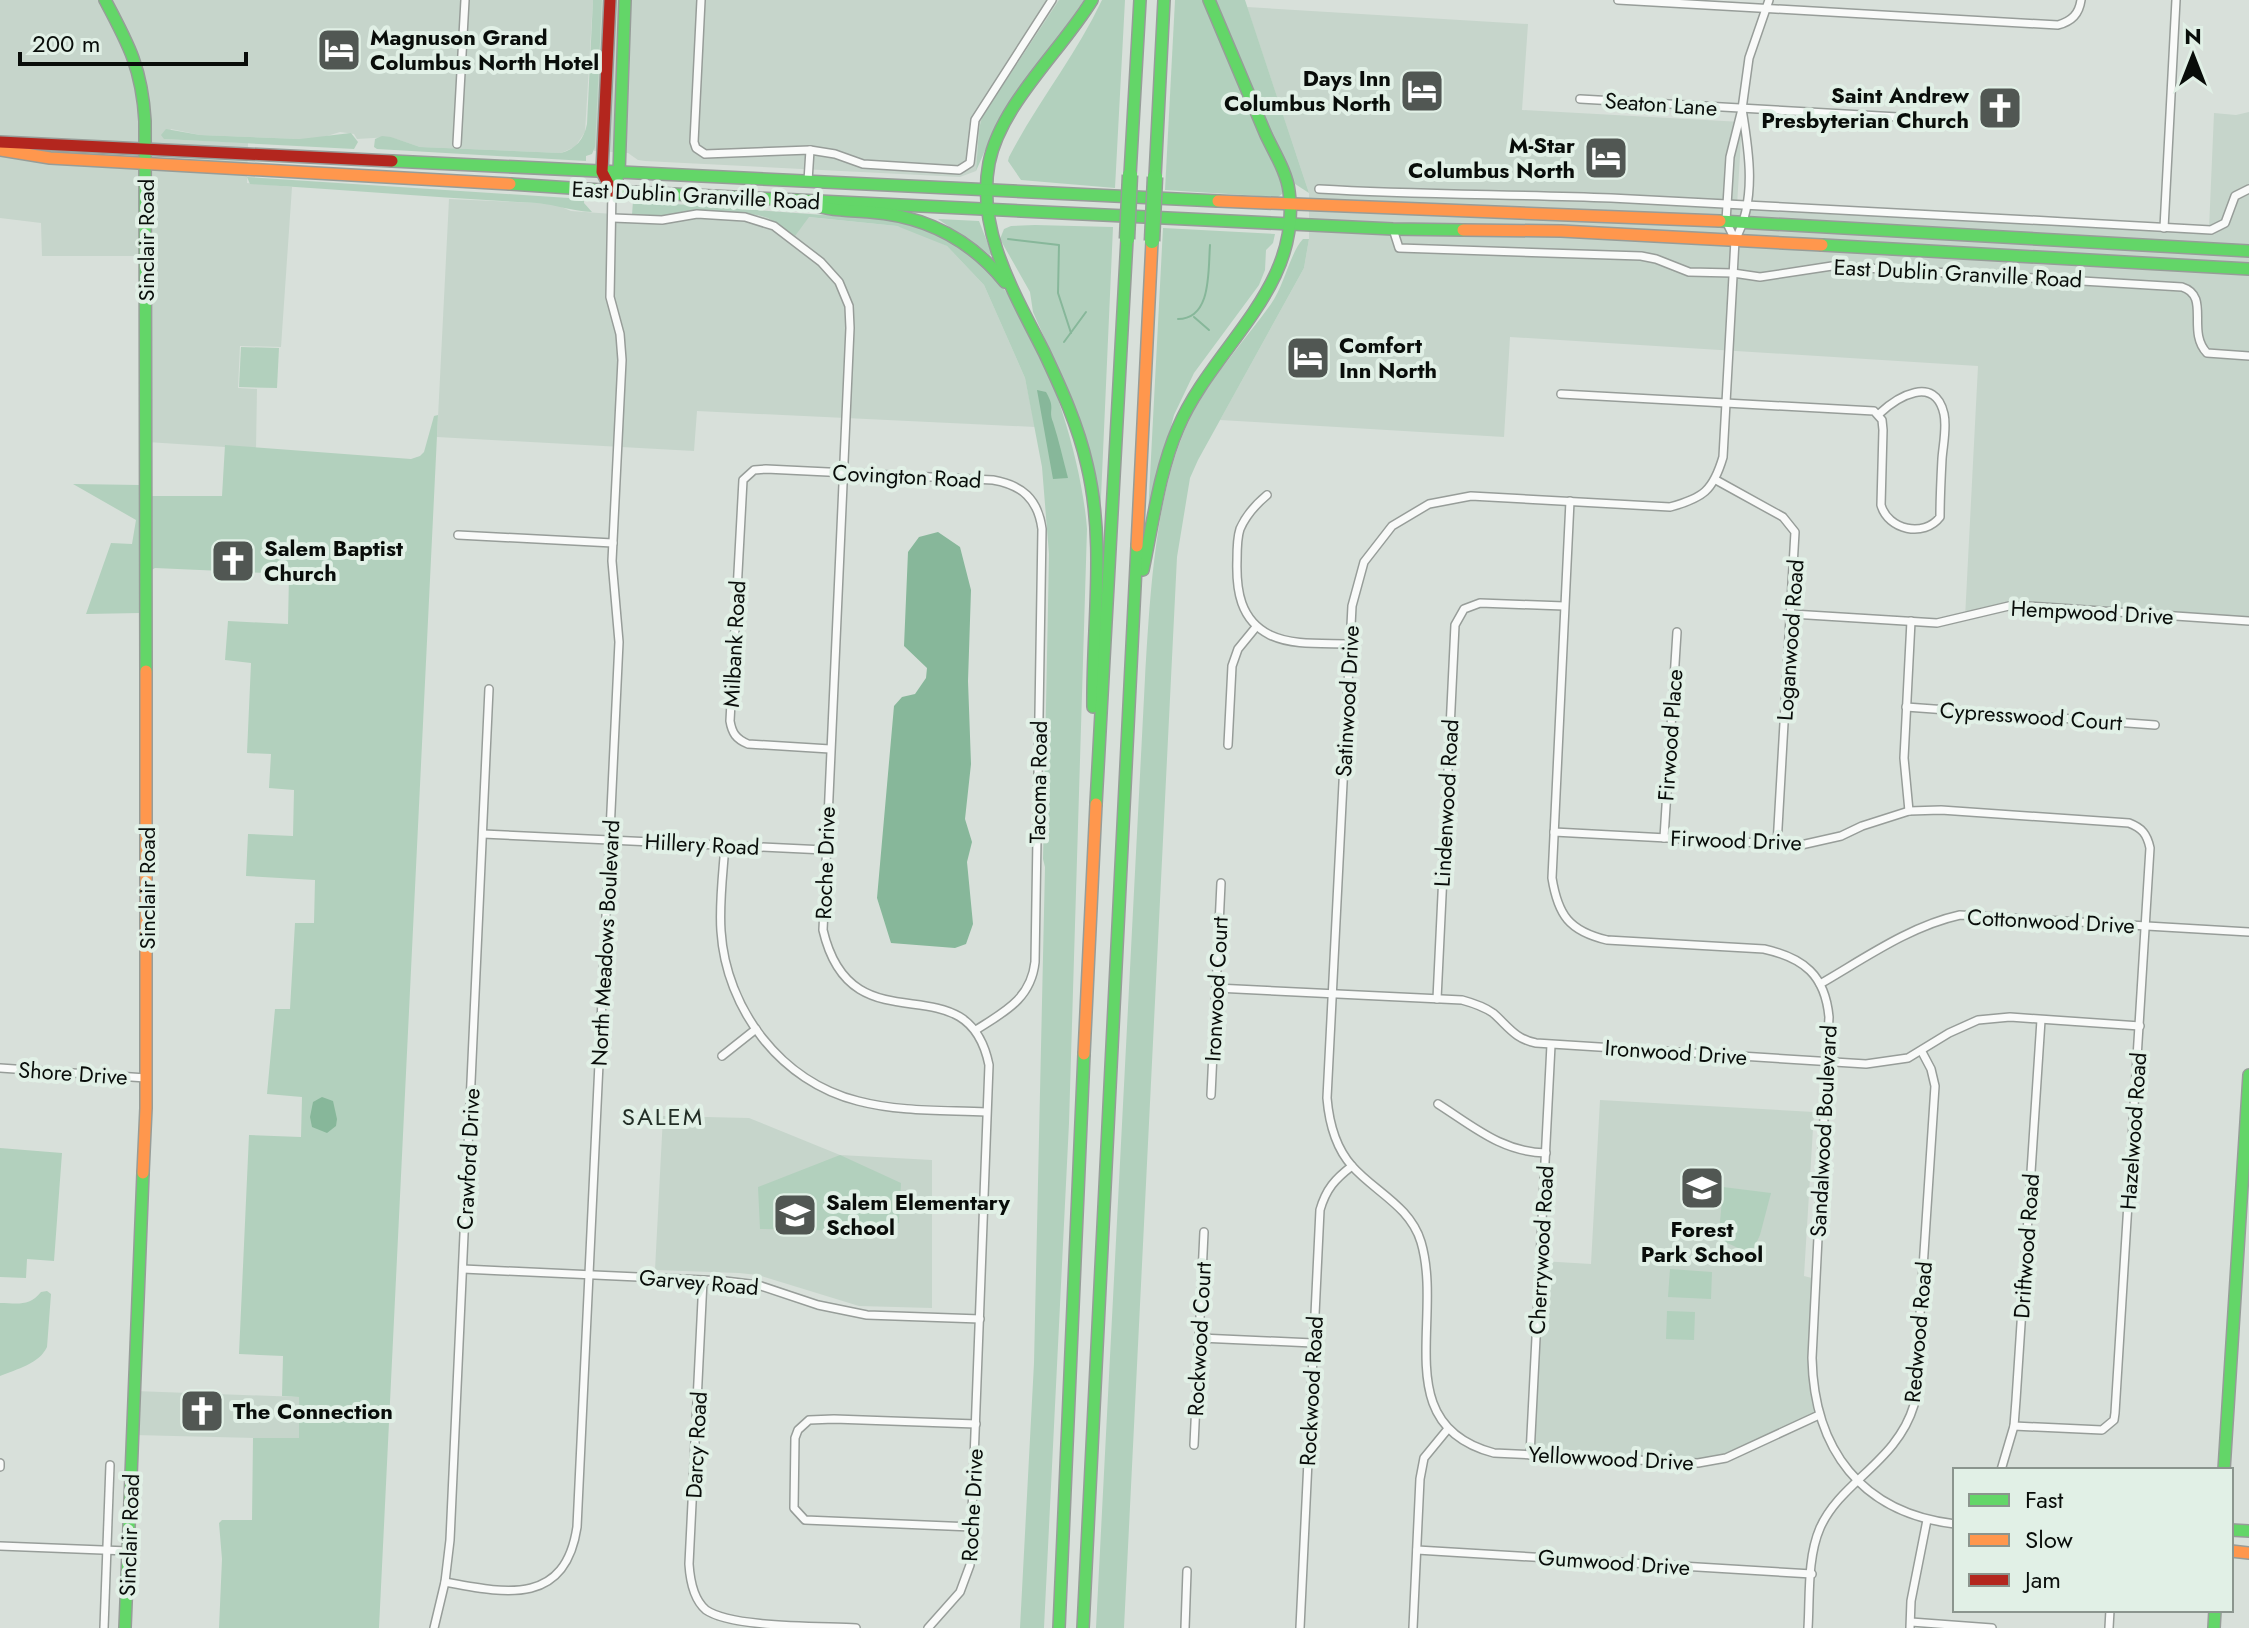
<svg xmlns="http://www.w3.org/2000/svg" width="2249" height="1628" font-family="Jost,sans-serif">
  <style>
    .built { fill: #c6d5cb }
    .green { fill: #b2d0bd }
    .water { fill: #87b79a }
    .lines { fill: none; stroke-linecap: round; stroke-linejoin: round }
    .stream { stroke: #87b79a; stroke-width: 2 }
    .street-casing { stroke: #979d99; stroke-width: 10 }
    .fast-casing { stroke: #979d99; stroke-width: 14 }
    .slow-casing { stroke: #979d99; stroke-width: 14 }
    .jam-casing { stroke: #979d99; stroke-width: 14 }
    .street { stroke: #f9faf9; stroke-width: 7 }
    .fast { stroke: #63d668; stroke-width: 11 }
    .slow { stroke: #ff974d; stroke-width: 11 }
    .jam { stroke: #b3261e; stroke-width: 11 }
    .fast-bridge-casing { stroke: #979d99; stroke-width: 17; stroke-linecap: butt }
    .fast-bridge { stroke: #63d668; stroke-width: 14 }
    .labels { text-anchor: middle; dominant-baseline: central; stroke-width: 8; stroke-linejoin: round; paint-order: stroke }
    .poi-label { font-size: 22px; font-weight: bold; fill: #090d0a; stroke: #e1f0e6; text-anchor: start }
    .street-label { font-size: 22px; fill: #090d0a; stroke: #e1f0e6 }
    .neighbourhood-label { font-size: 24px; letter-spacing: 2px; fill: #222e26; stroke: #e1f0e6 }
  </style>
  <rect width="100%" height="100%" fill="#d8e0da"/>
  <g class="built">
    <path d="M0,0H593L585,132L575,147L561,153L420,147L390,137L357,139L354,134L340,132L314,140L300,139L200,135L171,129L164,139L248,143L247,183L292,187L281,347L240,346L238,388L257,389L256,449L147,442L148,256H42L41,223L0,218Z"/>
    <path d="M602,0H1059L982,117L979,129L976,171L960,177L645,161L638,160L628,153L594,151Z"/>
    <path d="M1247,7L1528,24L1522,110L1742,122L1737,206L2209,229L2214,113L2236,115L2249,112V621L2013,605L1965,618L1978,366L1510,337L1504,437L1220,420L1304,268L1309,239V193Z"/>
    <path d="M449,199L537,203L554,204L571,211L613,214L663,216L687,211L758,215L768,218L794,236L808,217L897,226L918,232L947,246L984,285L1025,378L1035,427L697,411L694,451L437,437Z"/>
    <path d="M1600,1100L1814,1112L1804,1276L1816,1279L1811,1365L1819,1414L1714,1463L1531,1456L1541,1261L1591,1264Z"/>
    <path d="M663,1116L749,1118L840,1155L932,1160V1308L859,1306L758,1275L739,1273L655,1270Z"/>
    <path d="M135,1391L299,1397V1439L134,1435Z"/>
  </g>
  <g class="green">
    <path d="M593,0H602L595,147L592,154L586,156V161L377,149L374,147L375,139L382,136L391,137L420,147L561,153C576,149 584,139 587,124Z"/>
    <path d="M1059,0H1084L994,130L976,171L979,129L982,117Z"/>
    <path d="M1102,0H1125L1115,188L1021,180L1008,161L1009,157C1037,103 1076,55 1102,0Z"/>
    <path d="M1175,0H1205L1282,185V194L1278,197L1165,190Z"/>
    <path d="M1216,0H1245L1309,193L1292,182Z"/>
    <path d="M166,129L200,135L300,139L351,133L358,142L354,149L164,139L161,135Z"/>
    <path d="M247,177L584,199V203L592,212C573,211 556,205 537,203C441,198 346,190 250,184Z"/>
    <path d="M633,201L892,220C919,226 943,232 965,248C1034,297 1081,448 1087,529L1069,1123L1044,1628H1020L1034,1363L1045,867L1043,859L1049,554L1042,467L1025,378L984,285L947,246L897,226L809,217L795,236L768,218L758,215L687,211L663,216L632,215Z"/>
    <path d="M938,219L979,221L992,254L990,255Z"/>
    <path d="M1035,225L1113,227L1100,520L1071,398L1033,312L1030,292L1000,239L1004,229L1011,226Z"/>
    <path d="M1163,228L1275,234L1273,243L1266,250L1265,270L1259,285L1194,373L1174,415L1148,515Z"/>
    <path d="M1303,239H1309L1304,268L1198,460L1190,478L1177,557L1124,1628H1096L1145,678C1150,596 1155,481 1195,409C1216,371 1246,339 1271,304C1284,286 1291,251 1303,239Z"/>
    <path d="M241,347L279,348L277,388L239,387Z"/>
    <path d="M438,415L379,1628H219L222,1559L219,1523L222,1520H252L253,1438H299V1397L282,1396L283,1356L239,1354L249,1135L301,1137L302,1097L267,1094L275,1009H290L295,923H314L315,880L246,876L248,834L293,836L294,790L269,788L271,754L247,753L251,663L225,660L228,621L288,624L289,574L155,568L141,576L140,613L86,614L111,543L132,544L136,520L73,484L140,485L152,496H222L225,445L411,459L420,456L424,452L434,416Z"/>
    <path d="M0,1148L62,1153L54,1261L27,1259L26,1278L0,1277Z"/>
    <path d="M840,1155L901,1183L899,1223L859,1231L760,1229L758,1187Z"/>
    <path d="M1723,1187L1771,1193L1760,1235L1751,1254L1723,1241L1719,1234Z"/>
    <path d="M1670,1269L1712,1272L1711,1299L1668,1297Z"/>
    <path d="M47,1291L51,1294L47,1347C39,1364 17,1369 0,1376V1303C17,1303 29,1307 41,1292Z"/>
    <path d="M1667,1311L1695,1312L1694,1340L1666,1339Z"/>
  </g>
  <g class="water">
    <path d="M1037,390L1046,392C1056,409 1048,409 1053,422C1059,441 1063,459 1068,478L1053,479Z"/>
    <path d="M938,532L960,547L971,590L968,681L971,764L965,819L972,842L967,862L973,924L966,944L955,948L891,943L877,898L894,706L902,697L915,694L926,678L927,668L904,646L908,552L919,537Z"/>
    <path d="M322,1097L333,1101L337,1119L336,1126L327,1133L312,1127L310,1117L313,1102Z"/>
  </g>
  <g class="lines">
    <g class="stream">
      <path d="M1008,239L1059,245L1058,293L1071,333"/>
      <path d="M1194,317L1209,330"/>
      <path d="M1178,319C1212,319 1208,270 1210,245"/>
      <path d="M1064,342L1086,312"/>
    </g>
    <g class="street-casing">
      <g id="street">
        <path d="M701,0L694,142L696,148L705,154L810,150L835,154L863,164L959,170L970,163L975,120L1052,0"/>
        <path d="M1618,0L2058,25C2072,21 2079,14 2081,0"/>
        <path d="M1580,99L1898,117"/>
        <path d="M1742,109C1749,151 1757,201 1735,240L1723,457C1713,491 1703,498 1670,507L1471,496L1429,504L1392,526L1364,562L1352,606L1327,1098C1329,1122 1335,1147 1352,1166C1375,1192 1410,1206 1421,1242C1444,1320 1388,1425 1494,1453L1698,1463L1726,1458L1819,1415"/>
        <path d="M457,144L465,0"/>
        <path d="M808,181L810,150"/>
        <path d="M1319,189C1417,195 1514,194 1611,198C1811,207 2011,219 2211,230L2225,223L2235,196L2249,189"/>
        <path d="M613,218L662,220L697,214L745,217L774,226L821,262L839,282L849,306L850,328L823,930C852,1054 967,957 989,1065L970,1565L960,1592L928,1628"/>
        <path d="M2164,228L2176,0"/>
        <path d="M1393,229L1399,248L1641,256L1656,259L1689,272L1733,273L1760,277L1832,266L2182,287C2211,296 2186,331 2207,353L2249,356"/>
        <path d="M1735,240L1726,221L1730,157L1742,109L1749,58L1769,0"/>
        <path d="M1561,394L1874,411L1882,420L1883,430L1881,505C1888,530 1924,538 1940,517C1940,498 1941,478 1942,459C1943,445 1947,428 1944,414C1935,374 1897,397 1879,414"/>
        <path d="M1716,480L1783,517L1795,532L1777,845"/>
        <path d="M1267,495C1255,505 1246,515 1240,529C1237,538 1237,550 1237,560C1236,590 1240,620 1270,635C1293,646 1324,643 1350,644"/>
        <path d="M1570,501L1552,878C1558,915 1569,931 1607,940L1764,949C1804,958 1825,975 1829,1017L1812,1358C1814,1449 1861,1513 1955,1524"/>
        <path d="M458,535L613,543"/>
        <path d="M1792,614L1937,623L2013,605L2249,621"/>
        <path d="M1906,707L2155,725"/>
        <path d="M1228,745L1232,666L1238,649L1256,627"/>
        <path d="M830,749L748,744C736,739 732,733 730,721L743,480L754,470L766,469L993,480C1022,485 1038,499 1042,529L1035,962C1031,999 1004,1012 976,1030"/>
        <path d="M1909,811L1904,758L1911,621"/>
        <path d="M1554,832L1801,845L1841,836L1862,826L1909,811L1941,810L2129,823C2142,828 2147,834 2150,848L2115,1413L2114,1420L2102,1430L2014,1426"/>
        <path d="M483,834L825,850"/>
        <path d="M1664,838L1677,632"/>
        <path d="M725,845C723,873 719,903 721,931C726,1009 781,1082 858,1101C900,1112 944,1110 986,1112"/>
        <path d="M1820,984C1865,958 1910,926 1960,915L2249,932"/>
        <path d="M1216,988L1462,1000C1473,1003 1483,1006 1493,1013C1508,1026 1515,1039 1536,1043L1866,1064L1908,1058L1949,1033L1978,1020L2010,1017L2140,1026"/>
        <path d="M1437,999L1455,625L1464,609L1480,603L1564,606"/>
        <path d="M722,1056L756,1029"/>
        <path d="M0,1068L146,1078"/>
        <path d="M1211,1095L1221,883"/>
        <path d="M1438,1104C1474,1127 1502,1152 1546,1153"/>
        <path d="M463,1269L725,1281L758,1285L818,1305L867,1315L980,1319"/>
        <path d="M703,1280L689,1564C690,1580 693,1599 706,1610C732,1628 821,1626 856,1628"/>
        <path d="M1200,1338L1313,1343"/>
        <path d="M1194,1445L1204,1232"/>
        <path d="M1530,1455L1551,1045"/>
        <path d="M0,1467V1463"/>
        <path d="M2001,1470L2014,1426L2016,1400L2041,1020"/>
        <path d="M972,1527L805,1520L794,1508L795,1438L798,1430L809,1420L834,1419L976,1424"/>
        <path d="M0,1546L128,1551"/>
        <path d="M1417,1550L1812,1574"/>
        <path d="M445,1582C504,1593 565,1607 577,1527L619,642L612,561L622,360L620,334L610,297L612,191"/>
        <path d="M1911,1622L1992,1628"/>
        <path d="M104,1628L110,1465"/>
        <path d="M434,1628L445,1582L450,1540L489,689"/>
        <path d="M1185,1628L1187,1571"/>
        <path d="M1300,1628L1320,1210C1326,1189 1335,1179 1352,1166"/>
        <path d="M1413,1628L1420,1479L1424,1458L1447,1430"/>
        <path d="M1808,1628C1810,1597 1807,1558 1820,1528C1841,1481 1897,1462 1914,1405L1935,1086L1931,1069L1922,1052"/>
        <path d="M1910,1628L1911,1601L1927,1520"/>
        <path d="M2109,1628L2110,1610"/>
      </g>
    </g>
    <g class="fast-casing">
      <g id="fast">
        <path d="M105,0C129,45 142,69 145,121L146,671"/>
        <path d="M1092,0C1061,51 1001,104 989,163C976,231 1015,294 1044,352C1061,388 1078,425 1087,465C1106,544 1092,627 1093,707"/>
        <path d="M392,161L1218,201"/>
        <path d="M1130,175L1140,0"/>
        <path d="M1155,177L1164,0"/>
        <path d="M510,184L632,192L1393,229L1463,230"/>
        <path d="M612,191L619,173L625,0"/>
        <path d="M803,201C825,211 847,210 870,212C926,216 970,239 1005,282"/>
        <path d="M1720,221L2249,251"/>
        <path d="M1822,245L2249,269"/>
        <path d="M1143,570C1153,523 1159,472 1178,428C1212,347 1303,288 1289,191C1287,173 1274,152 1266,135C1247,90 1228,45 1209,0"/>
        <path d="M1096,804L1127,239"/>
        <path d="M2224,1470L2249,1075"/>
        <path d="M2231,1530L2249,1531"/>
        <path d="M125,1628L143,1173"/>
        <path d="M1059,1628L1084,1054"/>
        <path d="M1083,1628L1137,546"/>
        <path d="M2214,1628L2215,1610"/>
      </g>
    </g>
    <g class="slow-casing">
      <g id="slow">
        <path d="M0,150L50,158L510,184"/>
        <path d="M1218,201L1720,221"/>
        <path d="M1463,230L1561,231L1822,245"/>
        <path d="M1137,546L1152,241"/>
        <path d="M1084,1054L1096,804"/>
        <path d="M143,1173L146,1108V671"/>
        <path d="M2231,1551L2249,1553"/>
      </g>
    </g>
    <g class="jam-casing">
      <g id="jam">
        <path d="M610,0L602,172L612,191"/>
        <path d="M0,142L392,161"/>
      </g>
    </g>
    <use href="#street" class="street"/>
    <use href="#fast" class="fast"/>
    <use href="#slow" class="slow"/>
    <use href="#jam" class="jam"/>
    <g class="fast-bridge-casing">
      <g id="fast-bridge">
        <path d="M1127,239L1130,175"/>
        <path d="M1152,241L1155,177"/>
      </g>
    </g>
    <use href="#fast-bridge" class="fast-bridge"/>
  </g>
  <defs>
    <g id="hotel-square" transform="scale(2.3)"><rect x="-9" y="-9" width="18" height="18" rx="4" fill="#515753" stroke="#e1f0e6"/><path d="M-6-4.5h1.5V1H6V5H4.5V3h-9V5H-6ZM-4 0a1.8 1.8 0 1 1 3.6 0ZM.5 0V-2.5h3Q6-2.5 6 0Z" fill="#fff"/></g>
    <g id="church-square" transform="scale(2.3)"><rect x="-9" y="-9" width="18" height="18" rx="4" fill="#515753" stroke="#e1f0e6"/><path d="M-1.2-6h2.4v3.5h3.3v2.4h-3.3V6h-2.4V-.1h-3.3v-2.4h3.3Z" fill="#fff"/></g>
    <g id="school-square" transform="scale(2.3)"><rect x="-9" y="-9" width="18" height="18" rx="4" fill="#515753" stroke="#e1f0e6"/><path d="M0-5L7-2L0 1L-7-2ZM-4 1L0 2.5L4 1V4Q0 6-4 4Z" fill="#fff"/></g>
  </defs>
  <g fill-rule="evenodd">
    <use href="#hotel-square" x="339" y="50"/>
    <use href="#hotel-square" x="1422" y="91"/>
    <use href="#church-square" x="2000" y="108"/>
    <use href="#hotel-square" x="1606" y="158"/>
    <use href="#hotel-square" x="1308" y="358"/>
    <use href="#church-square" x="233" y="561"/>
    <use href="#school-square" x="1702" y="1188"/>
    <use href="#school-square" x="795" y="1215"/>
    <use href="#church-square" x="202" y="1411"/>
  </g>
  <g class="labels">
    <g class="poi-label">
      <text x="370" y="37">Magnuson Grand<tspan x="370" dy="25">Columbus North Hotel</tspan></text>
      <text x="1391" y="78" text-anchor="end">Days Inn<tspan x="1391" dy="25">Columbus North</tspan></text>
      <text x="1969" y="95" text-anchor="end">Saint Andrew<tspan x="1969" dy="25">Presbyterian Church</tspan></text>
      <text x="1575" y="145" text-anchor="end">M-Star<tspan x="1575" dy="25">Columbus North</tspan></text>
      <text x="1339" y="345">Comfort<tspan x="1339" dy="25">Inn North</tspan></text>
      <text x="264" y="548">Salem Baptist<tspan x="264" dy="25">Church</tspan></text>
      <text x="826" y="1202">Salem Elementary<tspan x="826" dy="25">School</tspan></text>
      <text x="1702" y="1229" text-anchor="middle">Forest<tspan x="1702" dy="25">Park School</tspan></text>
      <text x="233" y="1411">The Connection</text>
    </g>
    <g class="street-label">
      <text transform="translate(1661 104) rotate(4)">Seaton Lane</text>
      <text transform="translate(696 195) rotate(3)">East Dublin Granville Road</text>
      <text transform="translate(146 240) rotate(-90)">Sinclair Road</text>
      <text transform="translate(1958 273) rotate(3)">East Dublin Granville Road</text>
      <text transform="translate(907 476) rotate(3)">Covington Road</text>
      <text transform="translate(2092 612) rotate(3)">Hempwood Drive</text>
      <text transform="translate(1790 640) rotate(-86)">Loganwood Road</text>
      <text transform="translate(734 644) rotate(-87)">Milbank Road</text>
      <text transform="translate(1347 701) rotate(-87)">Satinwood Drive</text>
      <text transform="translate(2031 716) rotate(4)">Cypresswood Court</text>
      <text transform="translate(1670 735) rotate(-86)">Firwood Place</text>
      <text transform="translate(1038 782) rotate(-89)">Tacoma Road</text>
      <text transform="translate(1446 803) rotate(-87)">Lindenwood Road</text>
      <text transform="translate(1736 840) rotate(2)">Firwood Drive</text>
      <text transform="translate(702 844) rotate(3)">Hillery Road</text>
      <text transform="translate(825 863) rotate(-88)">Roche Drive</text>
      <text transform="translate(147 888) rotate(-90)">Sinclair Road</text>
      <text transform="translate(2051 921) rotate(3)">Cottonwood Drive</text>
      <text transform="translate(605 943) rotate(-87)">North Meadows Boulevard</text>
      <text transform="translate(1216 989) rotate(-87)">Ironwood Court</text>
      <text transform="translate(1676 1052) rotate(4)">Ironwood Drive</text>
      <text transform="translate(73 1073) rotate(4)">Shore Drive</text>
      <text transform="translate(1823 1131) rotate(-87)">Sandalwood Boulevard</text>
      <text transform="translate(2133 1131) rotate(-86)">Hazelwood Road</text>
      <text transform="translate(468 1159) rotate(-87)">Crawford Drive</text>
      <text transform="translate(2026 1246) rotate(-86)">Driftwood Road</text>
      <text transform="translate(1541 1250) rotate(-87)">Cherrywood Road</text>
      <text transform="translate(699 1282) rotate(5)">Garvey Road</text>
      <text transform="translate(1918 1332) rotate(-85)">Redwood Road</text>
      <text transform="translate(1199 1339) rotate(-87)">Rockwood Court</text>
      <text transform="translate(1311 1391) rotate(-87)">Rockwood Road</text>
      <text transform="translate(696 1445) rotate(-87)">Darcy Road</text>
      <text transform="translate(1611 1458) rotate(3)">Yellowwood Drive</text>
      <text transform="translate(972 1505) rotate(-87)">Roche Drive</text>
      <text transform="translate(129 1535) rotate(-88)">Sinclair Road</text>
      <text transform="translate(1614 1562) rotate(4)">Gumwood Drive</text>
    </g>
    <g class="neighbourhood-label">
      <text x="663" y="1116">SALEM</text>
    </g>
  </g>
  <rect x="1953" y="1468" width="280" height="144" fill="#e1f0e6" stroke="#8b958e" stroke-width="2"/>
  <rect x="1969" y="1494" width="40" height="12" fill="#63d668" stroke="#8b958e" stroke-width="2"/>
  <text x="2025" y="1508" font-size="24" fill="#090d0a">Fast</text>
  <rect x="1969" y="1534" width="40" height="12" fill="#ff974d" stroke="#8b958e" stroke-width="2"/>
  <text x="2025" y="1548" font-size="24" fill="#090d0a">Slow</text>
  <rect x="1969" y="1574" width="40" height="12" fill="#b3261e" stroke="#8b958e" stroke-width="2"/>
  <text x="2025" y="1588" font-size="24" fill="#090d0a">Jam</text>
  <g transform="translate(2193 56)" stroke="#e1f0e6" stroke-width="6" paint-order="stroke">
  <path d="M0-6L14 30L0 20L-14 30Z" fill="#090d0a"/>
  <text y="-12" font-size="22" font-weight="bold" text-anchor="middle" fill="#090d0a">N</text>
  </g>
  <path d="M20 52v12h226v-12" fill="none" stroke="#090d0a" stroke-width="4"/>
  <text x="32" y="52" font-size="24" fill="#090d0a" stroke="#e1f0e6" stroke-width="6" paint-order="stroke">200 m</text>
</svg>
